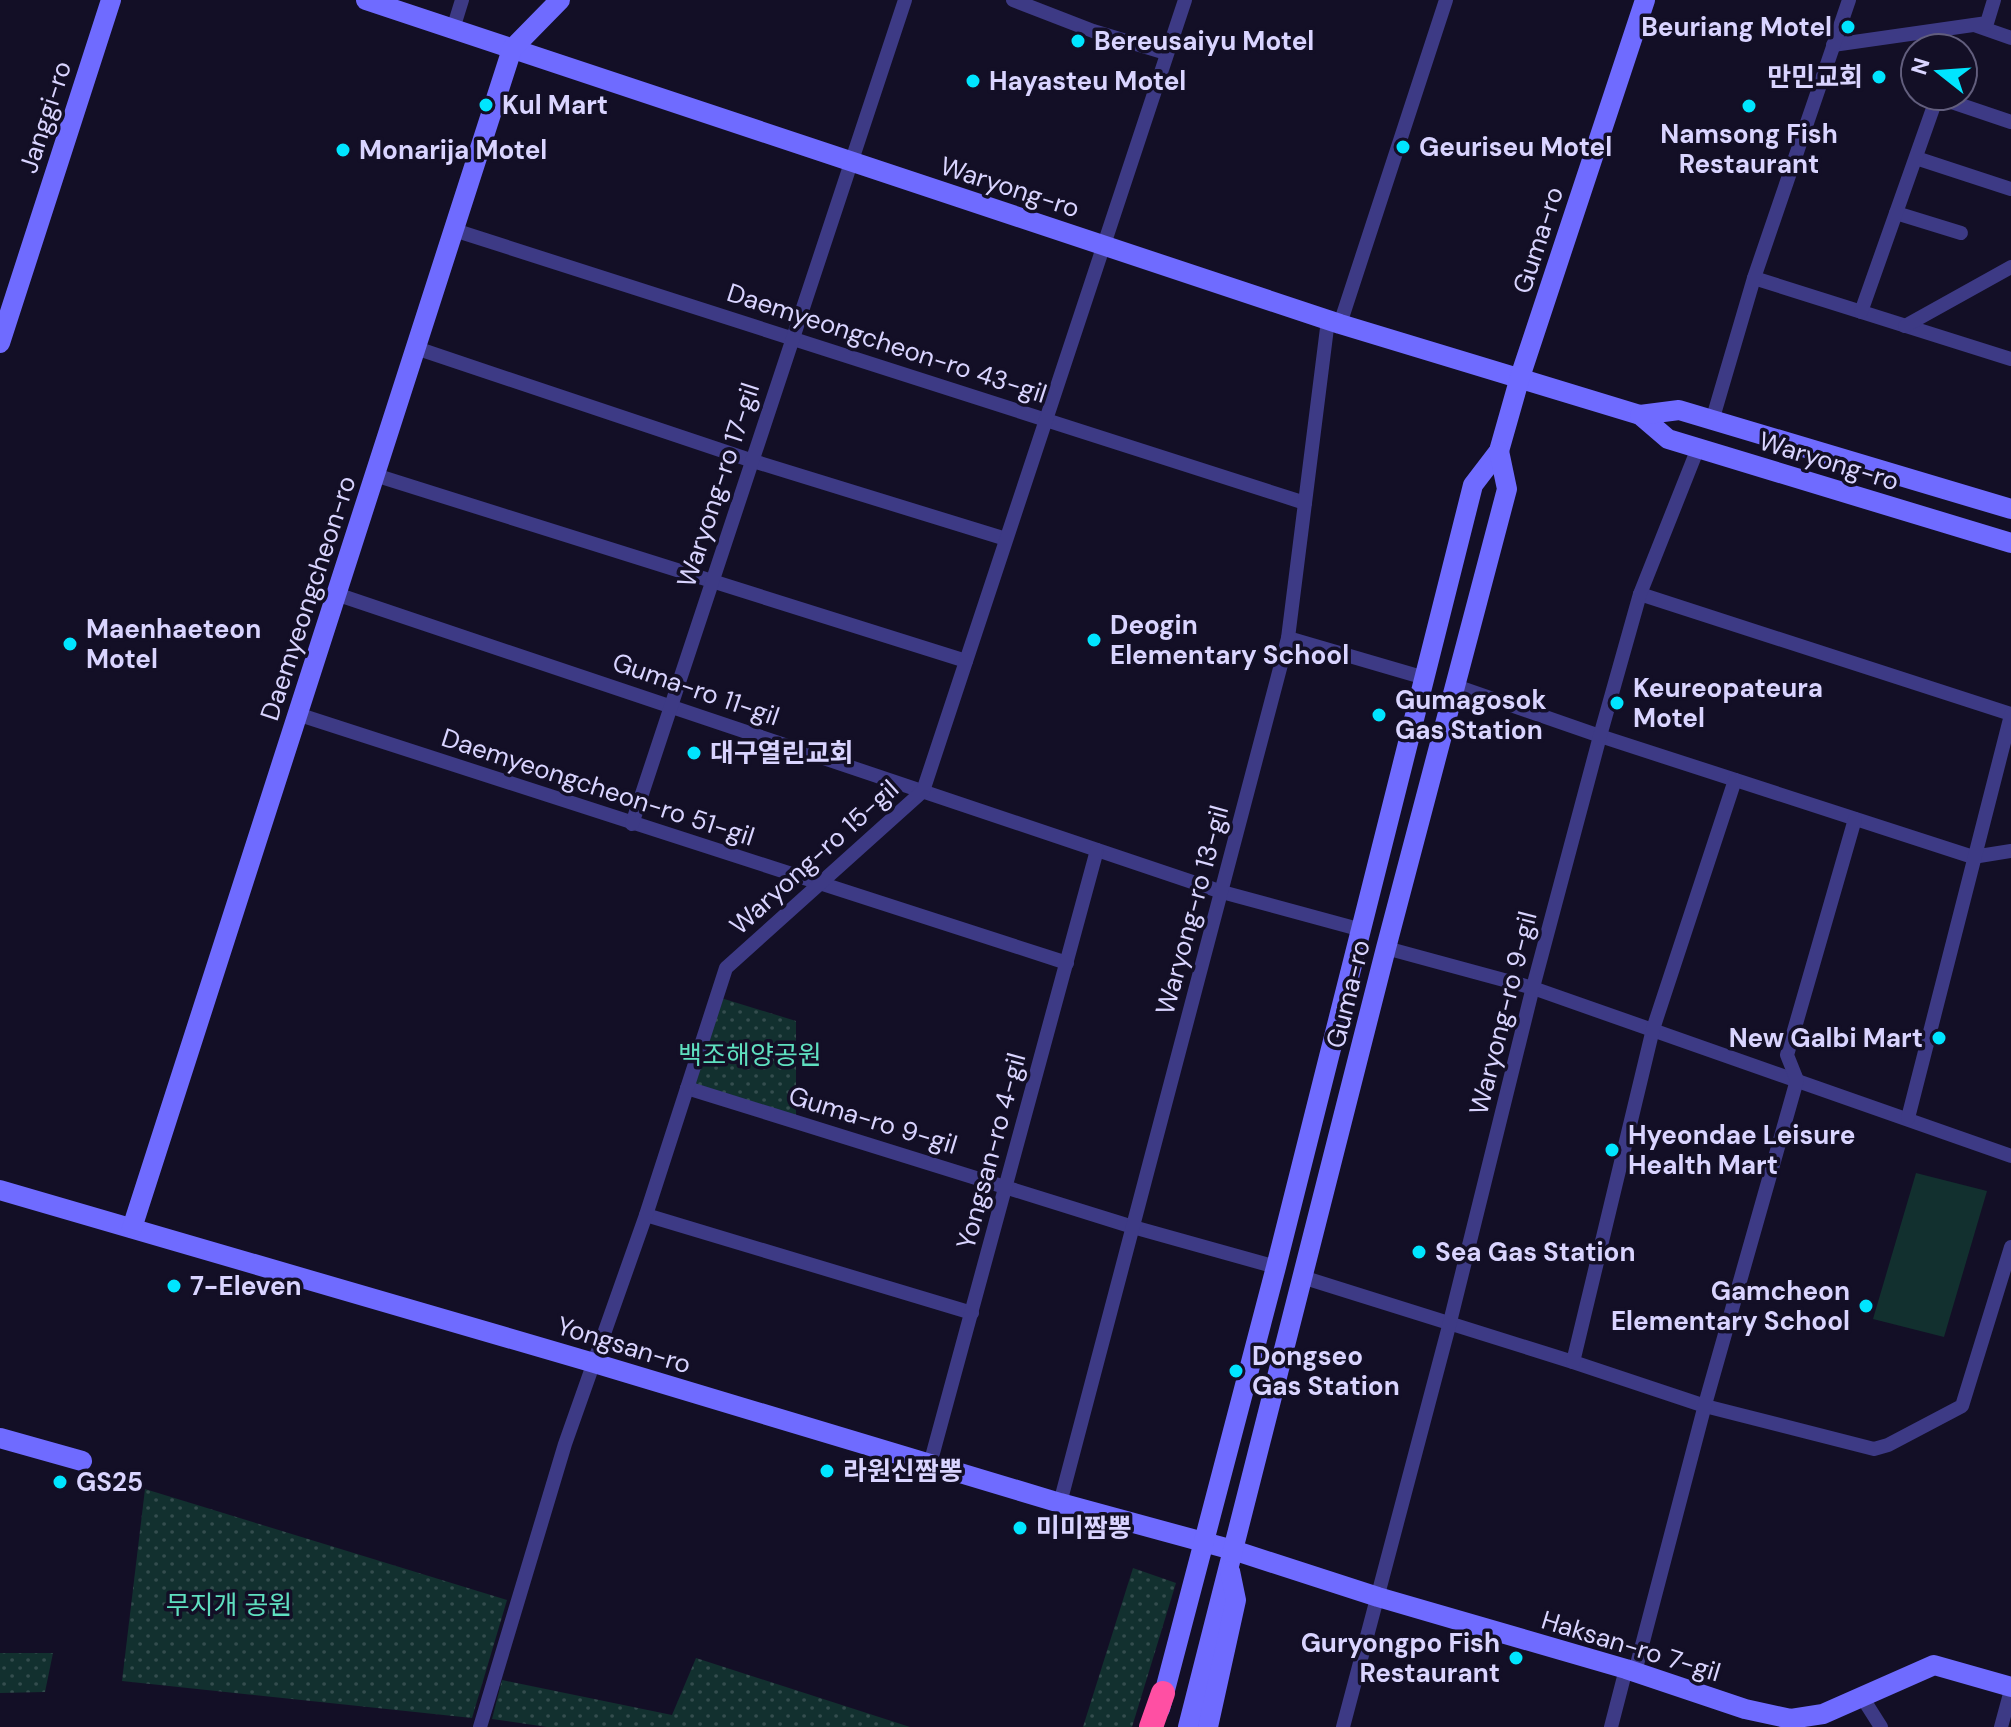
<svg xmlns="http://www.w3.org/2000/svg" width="2011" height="1727" font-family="'DM Sans','Noto Sans KR',sans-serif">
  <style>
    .green { fill: url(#green-dots) }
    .pitch { fill: #12302f }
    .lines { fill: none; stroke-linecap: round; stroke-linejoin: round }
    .street { stroke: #3d3a85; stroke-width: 14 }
    .secondary { stroke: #6f6bff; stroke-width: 20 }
    .highway { stroke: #ff4fa3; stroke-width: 24 }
    .poi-dot { fill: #00e5ff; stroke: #130f26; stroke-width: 3 }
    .labels { text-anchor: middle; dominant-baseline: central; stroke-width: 7; stroke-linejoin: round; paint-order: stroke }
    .poi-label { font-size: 26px; font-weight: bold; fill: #d9d4ff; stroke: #130f26; text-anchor: start }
    .street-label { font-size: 26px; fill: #d9d4ff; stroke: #130f26 }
    .park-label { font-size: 26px; fill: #5fe0c0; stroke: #130f26 }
  </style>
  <defs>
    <pattern id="green-dots" width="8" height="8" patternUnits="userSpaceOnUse" patternTransform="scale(2)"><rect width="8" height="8" fill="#12302f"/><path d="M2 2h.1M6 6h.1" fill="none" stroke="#344d4e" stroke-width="1.8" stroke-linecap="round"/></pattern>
  </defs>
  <rect width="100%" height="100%" fill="#130f26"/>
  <g class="green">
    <path d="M721,998L796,1021V1117L692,1085Z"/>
    <path d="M145,1489L507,1600L472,1718L122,1681Z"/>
    <path d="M1133,1568L1176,1583L1132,1727H1083Z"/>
    <path d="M0,1653H53L45,1692L0,1693Z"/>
    <path d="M696,1658L910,1727H547L492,1719L502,1680L672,1715Z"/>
  </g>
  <path class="pitch" d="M1916,1173L1987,1191L1944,1337L1873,1319Z"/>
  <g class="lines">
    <g class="street">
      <path d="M1013,0L1093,31L1166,53"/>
      <path d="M1974,25L2011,38"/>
      <path d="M453,29L462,0"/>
      <path d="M1833,45L1987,23L1994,0"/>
      <path d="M1916,158L2011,189"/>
      <path d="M1896,213L1961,233"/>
      <path d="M454,230L1305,503"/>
      <path d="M1754,278L2011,359"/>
      <path d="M1861,312L1937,97L2011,122"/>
      <path d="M1340,324L1446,0"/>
      <path d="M1905,326L2011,267"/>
      <path d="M416,348L753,461L1006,539"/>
      <path d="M1712,421L1754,278L1849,0"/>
      <path d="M375,475L966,661"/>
      <path d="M336,594L1222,892L1362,930"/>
      <path d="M1640,594L2011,714"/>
      <path d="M1288,638L1425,678"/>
      <path d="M1456,686L1600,736L1973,857L2011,851"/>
      <path d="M297,714L1067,963"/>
      <path d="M632,824L905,0"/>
      <path d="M1386,948L1533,988L2011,1156"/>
      <path d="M687,1088L1133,1227L1276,1267"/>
      <path d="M1908,1118L2011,715"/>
      <path d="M646,1215L972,1313"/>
      <path d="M1302,1277L1573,1362L1705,1406L1874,1449L1888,1445L1962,1406L2011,1247"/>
      <path d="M1573,1362L1653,1029L1735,780"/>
      <path d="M930,1464L1097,850"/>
      <path d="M1060,1503L1288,638L1328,320"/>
      <path d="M1635,1672L1706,1401L1797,1080L1787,1055L1855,819"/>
      <path d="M1862,1697L1881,1727"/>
      <path d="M480,1727L565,1444L646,1215L726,968L923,791L1185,0"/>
      <path d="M1343,1727L1449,1326L1532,991L1600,736L1640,594L1698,448"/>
      <path d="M1611,1727L1626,1669"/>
      <path d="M2001,1727L2011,1690"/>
    </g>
    <g class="secondary">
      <path d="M366,0L1340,324L1640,415L1668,439L2011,543"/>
      <path d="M0,343L111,0"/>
      <path d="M1640,415L1679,410L2011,509"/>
      <path d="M0,1190L594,1363L1060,1503L1233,1550L1378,1597L1626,1669L1745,1709L1791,1719L1823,1714L1934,1665L2011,1687"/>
      <path d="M132,1228L512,49L560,0"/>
      <path d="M0,1438L82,1461"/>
      <path d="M1160,1709L1276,1267L1473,485L1499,451L1520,377L1645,0"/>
      <path d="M1188,1727L1386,948L1507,489L1499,451"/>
      <path d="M1208,1727L1236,1600L1230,1571"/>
    </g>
    <path class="highway" d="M1151,1727L1163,1693"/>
  </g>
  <g class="poi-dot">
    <circle cx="1848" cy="27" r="8"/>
    <circle cx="1078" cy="41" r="8"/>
    <circle cx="1879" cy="77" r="8"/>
    <circle cx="973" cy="81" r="8"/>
    <circle cx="486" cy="105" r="8"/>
    <circle cx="1749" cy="106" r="8"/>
    <circle cx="1403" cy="147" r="8"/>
    <circle cx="343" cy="150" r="8"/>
    <circle cx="1094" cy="640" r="8"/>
    <circle cx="70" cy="644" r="8"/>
    <circle cx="1617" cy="703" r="8"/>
    <circle cx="1379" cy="715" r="8"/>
    <circle cx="694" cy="753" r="8"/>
    <circle cx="1939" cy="1038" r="8"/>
    <circle cx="1612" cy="1150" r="8"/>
    <circle cx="1419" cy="1252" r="8"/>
    <circle cx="174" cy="1286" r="8"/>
    <circle cx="1866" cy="1306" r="8"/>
    <circle cx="1236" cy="1371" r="8"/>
    <circle cx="827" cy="1471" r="8"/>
    <circle cx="60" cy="1482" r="8"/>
    <circle cx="1020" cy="1528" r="8"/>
    <circle cx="1516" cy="1658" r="8"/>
  </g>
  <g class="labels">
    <g class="poi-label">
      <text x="1832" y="27" text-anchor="end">Beuriang Motel</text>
      <text x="1094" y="41">Bereusaiyu Motel</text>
      <text x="1863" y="77" text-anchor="end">만민교회</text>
      <text x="989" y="81">Hayasteu Motel</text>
      <text x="502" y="105">Kul Mart</text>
      <text x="1749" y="134" text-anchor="middle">Namsong Fish<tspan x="1749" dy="30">Restaurant</tspan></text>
      <text x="1419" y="147">Geuriseu Motel</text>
      <text x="359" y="150">Monarija Motel</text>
      <text x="1110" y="625">Deogin<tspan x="1110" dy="30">Elementary School</tspan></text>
      <text x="86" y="629">Maenhaeteon<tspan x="86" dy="30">Motel</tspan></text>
      <text x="1633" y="688">Keureopateura<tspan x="1633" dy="30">Motel</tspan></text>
      <text x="1395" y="700">Gumagosok<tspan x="1395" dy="30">Gas Station</tspan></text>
      <text x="710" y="753">대구열린교회</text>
      <text x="1923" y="1038" text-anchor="end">New Galbi Mart</text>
      <text x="1628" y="1135">Hyeondae Leisure<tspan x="1628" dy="30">Health Mart</tspan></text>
      <text x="1435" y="1252">Sea Gas Station</text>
      <text x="190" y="1286">7-Eleven</text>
      <text x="1850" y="1291" text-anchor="end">Gamcheon<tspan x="1850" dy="30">Elementary School</tspan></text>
      <text x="1252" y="1356">Dongseo<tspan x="1252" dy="30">Gas Station</tspan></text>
      <text x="843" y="1471">라원신짬뽕</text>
      <text x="76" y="1482">GS25</text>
      <text x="1036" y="1528">미미짬뽕</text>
      <text x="1500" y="1643" text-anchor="end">Guryongpo Fish<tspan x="1500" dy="30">Restaurant</tspan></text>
    </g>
    <g class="street-label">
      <text transform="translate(45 117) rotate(-72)">Janggi-ro</text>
      <text transform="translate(1010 187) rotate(18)">Waryong-ro</text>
      <text transform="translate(1538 240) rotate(-72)">Guma-ro</text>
      <text transform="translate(887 343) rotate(18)">Daemyeongcheon-ro 43-gil</text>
      <text transform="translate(1829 461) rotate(17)">Waryong-ro</text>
      <text transform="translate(718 485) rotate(-72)">Waryong-ro 17-gil</text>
      <text transform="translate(308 598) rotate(-72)">Daemyeongcheon-ro</text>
      <text transform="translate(696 689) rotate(19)">Guma-ro 11-gil</text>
      <text transform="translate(598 787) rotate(18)">Daemyeongcheon-ro 51-gil</text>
      <text transform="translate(814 857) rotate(-42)">Waryong-ro 15-gil</text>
      <text transform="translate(1192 910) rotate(-75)">Waryong-ro 13-gil</text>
      <text transform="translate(1348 994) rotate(-76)">Guma-ro</text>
      <text transform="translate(1503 1013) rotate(-76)">Waryong-ro 9-gil</text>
      <text transform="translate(873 1120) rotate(17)">Guma-ro 9-gil</text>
      <text transform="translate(991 1151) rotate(-75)">Yongsan-ro 4-gil</text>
      <text transform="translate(624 1345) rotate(17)">Yongsan-ro</text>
      <text transform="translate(1631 1646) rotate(17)">Haksan-ro 7-gil</text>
    </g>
    <g class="park-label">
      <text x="750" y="1055">백조해양공원</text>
      <text x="229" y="1605">무지개 공원</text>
    </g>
  </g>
  <g transform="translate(1939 72) rotate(287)"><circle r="38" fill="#130f26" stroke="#625e7d" stroke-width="2"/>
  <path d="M0-6L14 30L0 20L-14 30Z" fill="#00e5ff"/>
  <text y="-12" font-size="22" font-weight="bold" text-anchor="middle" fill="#d9d4ff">N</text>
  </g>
</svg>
